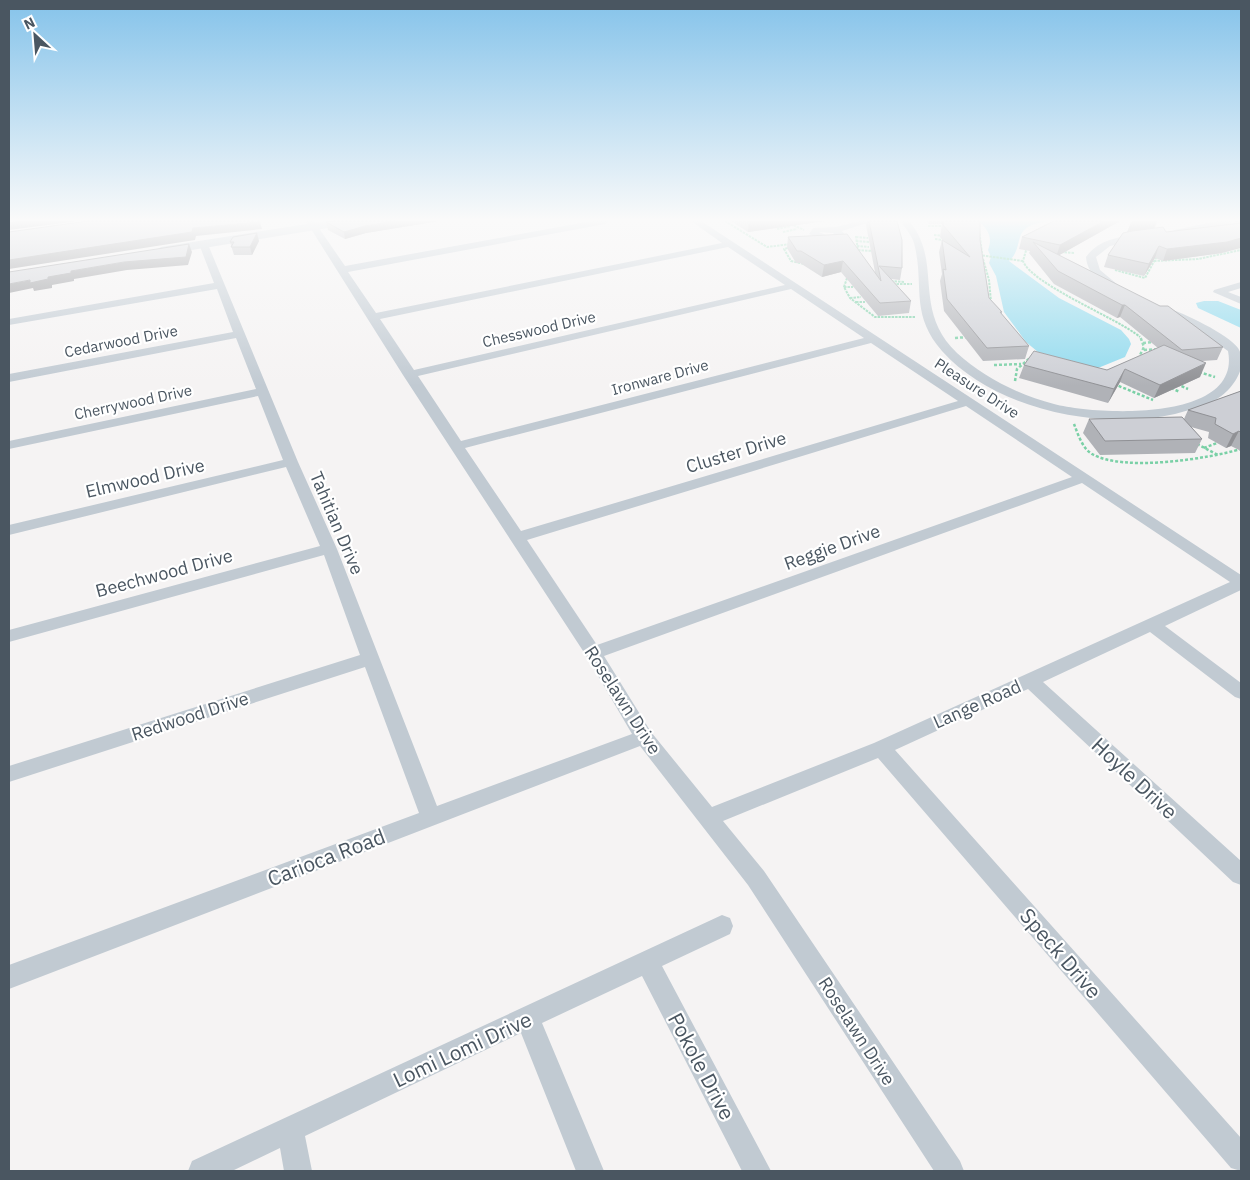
<svg xmlns="http://www.w3.org/2000/svg" width="1250" height="1180" font-family="'IBM Plex Sans',sans-serif">
  <style>
    .water { fill: #90daee }
    .lines { fill: none; stroke-linecap: round; stroke-linejoin: round }
    .path-far1 { stroke: #7ad0a6; stroke-width: 2; stroke-dasharray: 2.5 1; stroke-linecap: butt }
    .path { stroke: #7ad0a6; stroke-width: 2.5; stroke-dasharray: 3 2; stroke-linecap: butt }
    .minor { fill: #c1cad2; fill-rule: evenodd }
    .tertiary { fill: #c1cad2; fill-rule: evenodd }
    .wall { fill: #b0b2b7 }
    .shaded-wall { fill: #909195 }
    .building { fill: #cdcfd5; stroke: #909195 }
    .labels { text-anchor: middle; dominant-baseline: central; stroke-width: 4.5; stroke-linejoin: round; paint-order: stroke }
    .far-street-label { font-size: 15px; fill: #4a5661; stroke: #fff }
    .street-label { font-size: 18px; fill: #4a5661; stroke: #fff }
    .near-street-label { font-size: 21px; fill: #4a5661; stroke: #fff }
  </style>
  <rect width="100%" height="100%" fill="#f5f3f3"/>
  <g class="water">
    <path d="M979,221H1051C1007,225 1027,245 1009,261L1059,298L1121,330L1129,339L1131,344L1125,357L1098,368L1038,352L1026,342L1004,312L996,276L989,263L991,257L988,250C993,237 988,230 979,221Z"/>
    <path d="M1204,301H1218L1241,310V328L1198,308L1196,303Z"/>
  </g>
  <g class="lines">
    <g class="path-far1">
      <path d="M725,221L767,247L791,244"/>
      <path d="M784,221L804,230"/>
      <path d="M928,226H945"/>
      <path d="M777,229L791,226"/>
      <path d="M979,230L982,253"/>
      <path d="M783,232L797,229"/>
      <path d="M934,235L944,236"/>
      <path d="M856,236L858,252"/>
      <path d="M856,237L868,238"/>
      <path d="M935,239L944,240"/>
      <path d="M856,241L869,242"/>
      <path d="M857,246L869,247"/>
      <path d="M791,247L784,249L791,261L805,264"/>
      <path d="M1027,247L1023,261C1031,284 1119,319 1140,337"/>
      <path d="M858,250L873,251"/>
      <path d="M1061,252L1075,253"/>
      <path d="M979,255L1023,261"/>
      <path d="M983,259L989,280L991,302"/>
      <path d="M1154,261L1198,259L1241,250"/>
      <path d="M1115,270L1145,278L1157,256"/>
      <path d="M847,278L844,287L850,298L875,317H915"/>
      <path d="M891,281L904,282"/>
      <path d="M893,284H912"/>
      <path d="M844,287H853"/>
      <path d="M850,298L861,297"/>
      <path d="M856,302H865"/>
    </g>
    <g class="path">
      <path d="M955,338L968,337"/>
      <path d="M1143,343L1155,342"/>
      <path d="M1144,350L1160,349"/>
      <path d="M1138,359L1144,347L1140,336"/>
      <path d="M994,365L1021,364"/>
      <path d="M1199,372L1215,377"/>
      <path d="M1015,381L1017,369L1030,358"/>
      <path d="M1114,384L1153,400"/>
      <path d="M1177,384L1188,389"/>
      <path d="M1171,388L1180,392"/>
      <path d="M1074,424C1078,434 1082,448 1092,454C1123,472 1207,459 1241,449"/>
      <path d="M1197,444L1218,455"/>
      <path d="M1204,448L1217,443"/>
    </g>
    <g class="minor">
      <path d="M306,221H314L345,266L592,221H609L605,224L348,272L376,313L722,243L691,221H701L1241,575V590L1165,626L1241,683V699L1235,697L1150,632L1043,682L1241,861V885L1233,882L1028,689L895,750L1241,1138V1171L1231,1168L878,758L723,821L764,871L960,1161L964,1171H934L748,885L640,746L9,989V965L419,813L365,667L9,782V766L360,655L324,555L9,642V630L320,546L286,467L9,535V525L283,460L258,396L9,449V441L256,389L236,338L9,382V374L233,332L217,289L9,325V319L214,283L199,244L204,241L207,242L298,462L337,549L437,806L632,734L587,657L403,375ZM728,247L785,285L414,370L380,319ZM791,289L864,338L461,441L418,376ZM871,343L958,401L521,531L465,448ZM966,406L1072,477L597,645L527,540ZM1082,483L1230,582L874,743L712,807L651,732L604,656Z"/>
      <path d="M860,221H873L842,231L845,235L843,237L828,242L809,234L813,228L836,227ZM819,232L833,233L834,234L828,236Z"/>
      <path d="M901,221H909C944,262 911,309 957,353C983,377 1019,395 1054,404C1096,415 1242,423 1228,351L1198,330L1162,313L1161,311L1162,309L1166,308C1183,312 1229,335 1238,348C1250,366 1232,390 1217,399C1204,407 1189,410 1175,414C1100,431 995,410 942,351C909,313 925,285 914,243C911,234 905,228 901,221Z"/>
      <path d="M1218,221H1233L1229,224L1177,235L1172,232L1174,230Z"/>
      <path d="M1140,234L1143,235V239L1110,246L1096,257L1100,270L1124,290L1119,293L1115,292C1102,284 1087,274 1086,257C1099,239 1119,237 1140,234Z"/>
      <path d="M1241,282V288L1228,292L1241,297V304L1213,292L1214,290Z"/>
      <path d="M722,915L730,918L733,926L730,934L662,966L771,1171H742L642,976L542,1023L604,1171H576L521,1033L305,1136L312,1171H284L280,1148L232,1171H188L192,1161Z"/>
    </g>
    <path class="tertiary" d="M326,221H352L346,225L161,255L155,251L161,247Z"/>
  </g>
  <g class="wall">
    <path d="M337,221H439L366,233L345,239L328,230L326,222Z"/>
    <path d="M731,221H825L748,232Z"/>
    <path d="M867,221H897L902,268L900,280L891,279L911,301L909,313L878,316L841,272L822,277L800,263H796L787,248L788,237L875,272L866,225Z"/>
    <path d="M927,221H980V240L989,298L1002,312V315L1029,346L1025,359L983,361L944,311L940,281L942,274L939,252L942,240L944,242L940,237L942,224H929Z"/>
    <path d="M1120,221L1059,255L1223,347L1217,360L1202,361L1200,377L1154,398L1120,382L1108,403L1019,378L1024,365L1107,370L1158,348L1120,317L1117,318L1054,284L1029,253L1030,251L1019,249L1022,237Z"/>
    <path d="M1132,221H1157L1155,228L1222,253L1163,261L1155,258L1144,276L1104,267L1108,255L1127,232Z"/>
    <path d="M1234,221H1241V223L1235,222Z"/>
    <path d="M259,241L252,255H234L230,242Z"/>
    <path d="M1241,391V451L1231,446L1226,448L1208,438L1209,432L1191,427L1202,439L1195,453L1100,455L1083,433L1089,419H1184L1188,410Z"/>
  </g>
  <g class="shaded-wall">
    <path d="M19,221H79L9,230V222Z"/>
    <path d="M395,221H439L366,233L345,239L344,232L365,226Z"/>
    <path d="M749,221H825L748,232Z"/>
    <path d="M1104,221H1120L1056,257L1060,245Z"/>
    <path d="M1139,221H1157L1154,229L1127,233L1131,222Z"/>
    <path d="M260,222L262,229L196,236L195,240L9,269V260L193,228Z"/>
    <path d="M257,233L259,241L252,255L250,247Z"/>
    <path d="M1241,238V248L1222,253L1163,261L1167,249Z"/>
    <path d="M189,244L192,252L188,265L127,270L86,277L74,279V281L52,285V288L34,291L33,288L9,293V284L48,277L71,271L124,262Z"/>
    <path d="M1159,246L1155,258L1144,276L1149,264Z"/>
    <path d="M843,261L841,272L822,277L824,265Z"/>
    <path d="M1122,305H1125L1120,317L1117,318Z"/>
    <path d="M1206,363L1200,377L1154,398L1160,385Z"/>
    <path d="M1125,369L1120,382L1108,403L1114,389Z"/>
    <path d="M1239,431L1231,446L1226,448L1233,434Z"/>
  </g>
  <g class="building">
    <path d="M88,221H260V222L193,228L192,232L9,260V232Z"/>
    <path d="M337,221H395L365,226L344,232L326,222Z"/>
    <path d="M869,221H897L902,240V268L879,266L911,301L880,303L843,261L824,265L801,251H797L788,237L847,234L881,281Z"/>
    <path d="M943,221H980V240L989,298L1002,312H1000L1029,346L987,348L947,299L943,269L946,270L942,240L970,257L943,225Z"/>
    <path d="M1054,221H1104L1060,245L1022,237Z"/>
    <path d="M1241,223V238L1227,242L1167,249L1159,246L1149,264L1108,255L1123,233L1132,231L1163,227L1166,232Z"/>
    <path d="M257,233L250,247H231L234,242H230L233,237Z"/>
    <path d="M1033,242L1160,306H1168L1223,347L1182,350L1125,305H1122L1058,271Z"/>
    <path d="M189,244L186,257L124,262L71,271V273L48,277V279L30,283V280L9,284V272Z"/>
    <path d="M1164,345L1206,363L1160,385L1125,369L1114,389L1024,365L1034,351L1107,370Z"/>
    <path d="M1241,391V433L1239,431L1233,434L1215,424L1216,418L1188,410Z"/>
    <path d="M1182,417L1202,439L1105,441L1089,419Z"/>
  </g>
  <linearGradient id="sky" x2="0" y2="1"><stop stop-color="#85c3ea"/><stop offset="0.57" stop-color="#fafafa"/><stop offset="1" stop-color="#fafafa" stop-opacity="0"/></linearGradient>
  <rect width="1250" height="386" fill="url(#sky)"/>
  <g class="labels">
    <g class="far-street-label">
      <text transform="translate(539 329) rotate(-13)">Chesswood Drive</text>
      <text transform="translate(121 341) rotate(-11)">Cedarwood Drive</text>
      <text transform="translate(660 377) rotate(-15)">Ironware Drive</text>
      <text transform="translate(977 388) rotate(33)">Pleasure Drive</text>
      <text transform="translate(133 402) rotate(-12)">Cherrywood Drive</text>
    </g>
    <g class="street-label">
      <text transform="translate(736 452) rotate(-17)">Cluster Drive</text>
      <text transform="translate(145 478) rotate(-13)">Elmwood Drive</text>
      <text transform="translate(337 523) rotate(67)">Tahitian Drive</text>
      <text transform="translate(832 547) rotate(-20)">Reggie Drive</text>
      <text transform="translate(164 573) rotate(-15)">Beechwood Drive</text>
      <text transform="translate(623 700) rotate(57)">Roselawn Drive</text>
      <text transform="translate(977 704) rotate(-24)">Lange Road</text>
      <text transform="translate(190 716) rotate(-18)">Redwood Drive</text>
      <text transform="translate(857 1031) rotate(57)">Roselawn Drive</text>
    </g>
    <g class="near-street-label">
      <text transform="translate(1135 778) rotate(43)">Hoyle Drive</text>
      <text transform="translate(326 857) rotate(-21)">Carioca Road</text>
      <text transform="translate(1061 953) rotate(49)">Speck Drive</text>
      <text transform="translate(462 1049) rotate(-25)">Lomi Lomi Drive</text>
      <text transform="translate(702 1066) rotate(62)">Pokole Drive</text>
    </g>
  </g>
  <rect width="1250" height="1180" fill="none" stroke="#4a5661" stroke-width="20"/>
  <g transform="translate(35 35) rotate(334)" stroke="#ffffff" stroke-width="4" paint-order="stroke">
  <path d="M0-4L9 19L0 12L-9 19Z" fill="#4a5661"/>
  <text y="-8" font-size="14" font-weight="bold" text-anchor="middle" fill="#4a5661">N</text>
  </g>
</svg>
